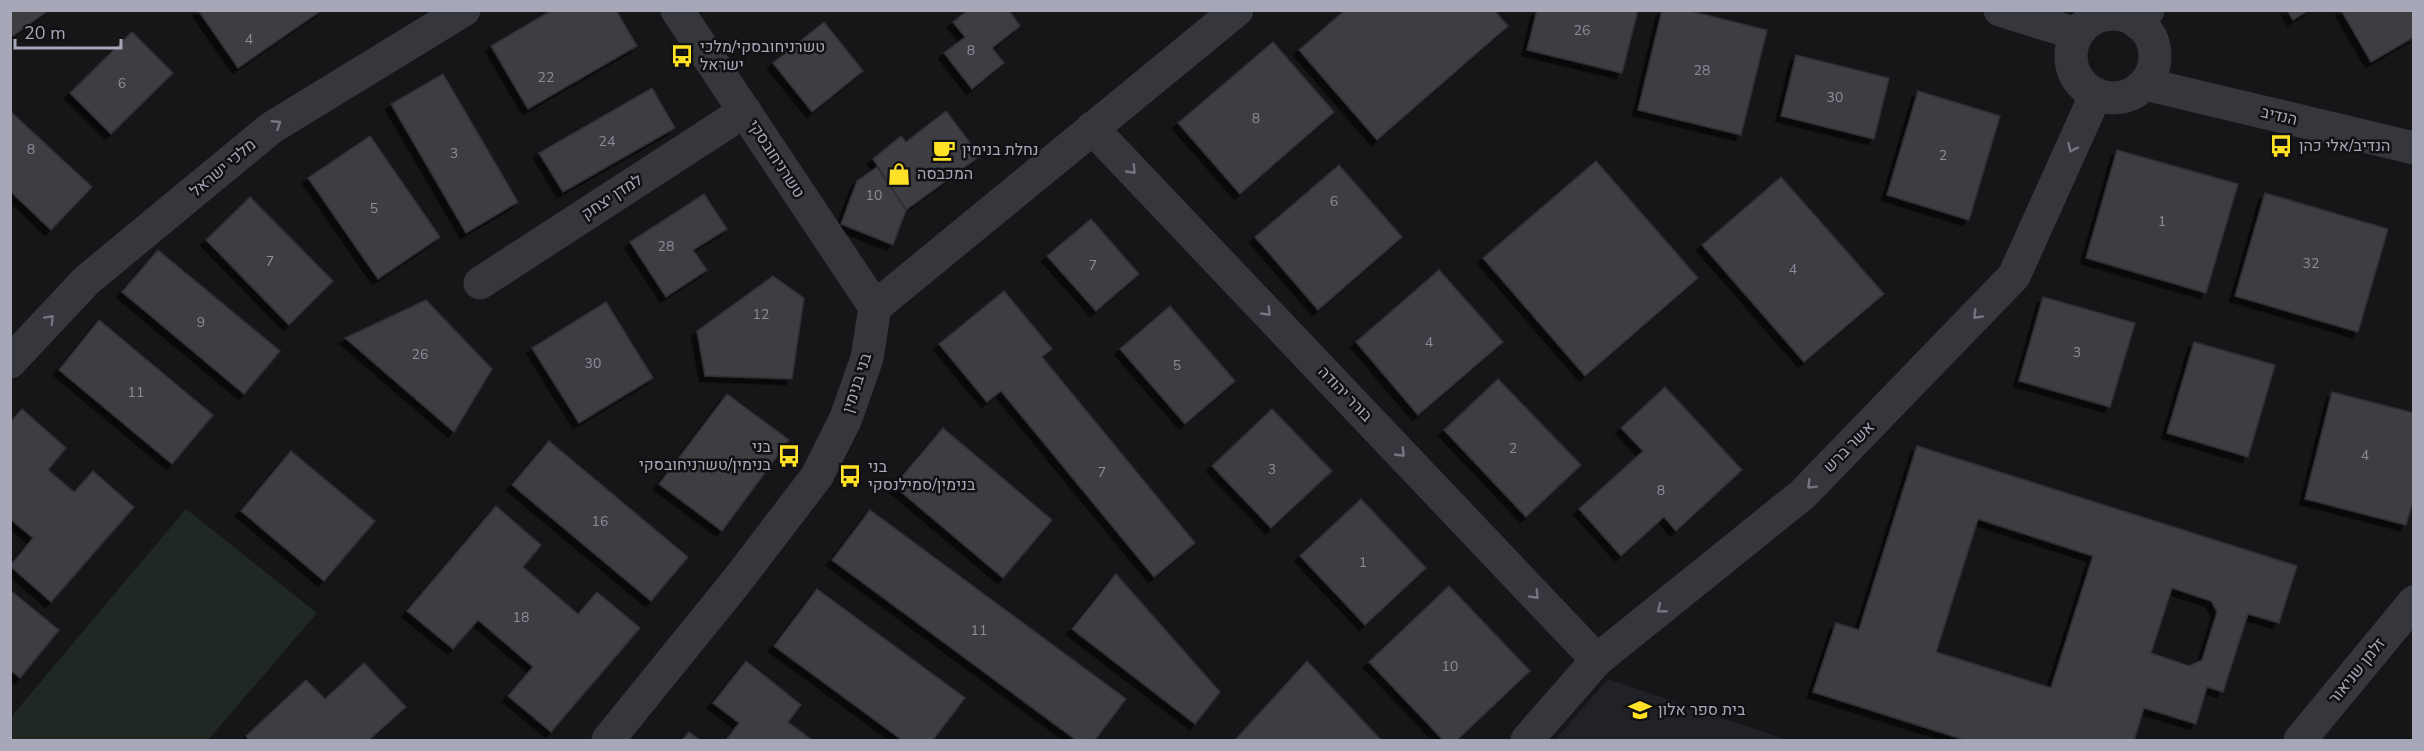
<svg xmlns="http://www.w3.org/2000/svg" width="2424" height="751" font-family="'Nunito Sans',Heebo,sans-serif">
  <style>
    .built { fill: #222125 }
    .green { fill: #1f2822 }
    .building { fill: #3d3c43; stroke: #302f34; stroke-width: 1.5; fill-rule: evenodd; filter: url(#shadow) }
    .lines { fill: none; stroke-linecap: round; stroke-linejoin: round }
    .minor { stroke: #36363d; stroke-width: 33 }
    .tertiary { stroke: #36363d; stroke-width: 33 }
    .oneway { stroke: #747581 }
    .labels { text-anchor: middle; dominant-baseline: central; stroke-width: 5; stroke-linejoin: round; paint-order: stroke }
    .number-label { font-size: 14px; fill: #8c8d9c }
    .poi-label { font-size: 16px; fill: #a6a8b9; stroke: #111113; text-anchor: start }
    .street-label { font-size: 16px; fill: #a6a8b9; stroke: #111113 }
  </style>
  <defs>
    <filter id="shadow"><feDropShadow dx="-5.5" dy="5.5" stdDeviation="0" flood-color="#0009"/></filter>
  </defs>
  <rect width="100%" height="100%" fill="#161618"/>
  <path class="built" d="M1608,679L1787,740H1555Z"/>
  <path class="green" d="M186,509L317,613L208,740H11V717Z"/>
  <g class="building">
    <path d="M10,10H49L13,36L10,33Z"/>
    <path d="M198,10H322L238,68Z"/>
    <path d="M552,10H616L637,46L528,109L491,46Z"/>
    <path d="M968,10H1009L1020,26L992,48L1004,63L972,89L944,53L965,37L953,22Z"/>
    <path d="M1345,10H1494L1508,26L1377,140L1299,50Z"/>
    <path d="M1537,10H1638L1622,73L1527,50Z"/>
    <path d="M1662,10H1686L1767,30L1741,135L1638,110Z"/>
    <path d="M2287,10H2309L2293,20Z"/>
    <path d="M2341,10H2414V37L2371,62Z"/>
    <path d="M824,22L863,71L812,112L773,63Z"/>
    <path d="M132,32L173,73L111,134L70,93Z"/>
    <path d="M1273,42L1334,112L1240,194L1178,123Z"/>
    <path d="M1796,55L1889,78L1874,139L1781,116Z"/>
    <path d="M443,74L518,202L466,233L391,104Z"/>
    <path d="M652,88L675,128L563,192L539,153Z"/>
    <path d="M1918,91L2000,116L1969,220L1887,195Z"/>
    <path d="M10,111L92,187L51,230L10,191Z"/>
    <path d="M946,111L980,156L906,210L873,159L901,136L906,142Z"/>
    <path d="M370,136L440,237L378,279L308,178Z"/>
    <path d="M2117,150L2238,184L2206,293L2086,258Z"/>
    <path d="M1596,161L1698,278L1585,376L1483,258Z"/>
    <path d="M1339,165L1402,237L1318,310L1255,237Z"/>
    <path d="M877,167L906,210L893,245L841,224L857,181Z"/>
    <path d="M1781,177L1884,294L1804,362L1702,245Z"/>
    <path d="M2265,193L2388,229L2358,332L2235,296Z"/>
    <path d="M704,194L727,229L693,250L707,270L666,297L630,242Z"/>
    <path d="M250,197L333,281L289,325L206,240Z"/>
    <path d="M1091,219L1139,274L1096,311L1047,256Z"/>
    <path d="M158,250L280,351L244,394L122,292Z"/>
    <path d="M1439,270L1503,342L1418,415L1356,342Z"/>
    <path d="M773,276L804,298L792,379L705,376L697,331Z"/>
    <path d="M1004,291L1052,349L1042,357L1195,543L1154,577L1001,391L987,402L939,344Z"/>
    <path d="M2043,297L2135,323L2110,407L2019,381Z"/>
    <path d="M426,300L492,369L454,432L345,338Z"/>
    <path d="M606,302L653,378L579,423L532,348Z"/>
    <path d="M1170,306L1235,381L1185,424L1120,349Z"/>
    <path d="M99,320L213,415L172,464L59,370Z"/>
    <path d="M2194,342L2275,365L2248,457L2167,433Z"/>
    <path d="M1498,379L1581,465L1526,517L1444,430Z"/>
    <path d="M1665,387L1742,470L1676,531L1664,517L1621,556L1579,509L1643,451L1621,428Z"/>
    <path d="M2332,392L2414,413V497L2406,525L2305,499Z"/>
    <path d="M727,394L789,440L722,531L659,484Z"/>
    <path d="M22,409L66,448L48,470L74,492L93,471L134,507L51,602L10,566L33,538L10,519V422Z"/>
    <path d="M1272,409L1332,471L1271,528L1212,466Z"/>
    <path d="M943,428L1052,520L1003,578L894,486Z"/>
    <path d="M549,441L688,557L651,601L512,485Z"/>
    <path d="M1917,446L2189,532L2130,717L2140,721L2134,740H1965L1813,692L1836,623L1859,630ZM1978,519L2093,556L2051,688L1936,652Z"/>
    <path d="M1917,446L2297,566L2279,623L2248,614L2223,692L2207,687L2196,724L2144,708L2134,740H1965L1813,692L1836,623L1859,630ZM1978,519L2093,556L2051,688L1936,652ZM2172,588L2211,601L2217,612L2202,660L2189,666L2151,653Z"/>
    <path d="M291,451L375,521L324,581L241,511Z"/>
    <path d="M1361,499L1426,568L1365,625L1300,556Z"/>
    <path d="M496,506L541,545L523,567L578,614L597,592L640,628L551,732L508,696L533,667L478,620L453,649L407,611Z"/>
    <path d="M870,510L1126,699L1095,740H1076L832,560Z"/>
    <path d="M1116,574L1220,692L1195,724L1072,629Z"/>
    <path d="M1449,586L1530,671L1457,740H1443L1369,662Z"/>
    <path d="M817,589L965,698L933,740H902L774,646Z"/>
    <path d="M10,590L59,630L20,678L10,670Z"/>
    <path d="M746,661L801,705L788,722L812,740H726L739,723L713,703Z"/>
    <path d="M1307,661L1381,740H1235Z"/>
    <path d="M364,663L406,707L369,740H249L246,736L306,680L325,699Z"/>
    <path d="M689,732L700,740H682Z"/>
  </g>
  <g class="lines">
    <g class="minor">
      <path d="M677,10L875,307"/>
      <path d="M2139,24L2148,10"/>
      <path d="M1092,128L1597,660"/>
      <path d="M480,283L745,111"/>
      <path d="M10,362L87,280L271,128L464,10"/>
      <path d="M1527,740L1597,660L1803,494L2014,276L2096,94"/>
    </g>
    <g class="tertiary">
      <path d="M2000,10L2077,34"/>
      <circle cx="2113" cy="56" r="42"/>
      <path d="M2145,84L2414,148"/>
      <path d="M608,740L736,582L817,476L846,418L867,358L875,307L1237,10"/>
      <path d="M2300,740L2414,602"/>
    </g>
  </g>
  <defs><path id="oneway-chevron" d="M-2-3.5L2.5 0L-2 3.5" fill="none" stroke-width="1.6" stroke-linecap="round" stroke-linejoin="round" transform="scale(1.5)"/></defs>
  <g class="oneway">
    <use href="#oneway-chevron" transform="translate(277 124) rotate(-33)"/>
    <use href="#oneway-chevron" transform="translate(2072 148) rotate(114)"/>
    <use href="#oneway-chevron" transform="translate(1132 170) rotate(46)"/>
    <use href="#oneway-chevron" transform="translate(1267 312) rotate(46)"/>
    <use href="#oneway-chevron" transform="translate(1977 315) rotate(134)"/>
    <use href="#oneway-chevron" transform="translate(50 319) rotate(-47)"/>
    <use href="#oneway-chevron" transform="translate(1401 453) rotate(46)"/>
    <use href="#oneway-chevron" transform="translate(1811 485) rotate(135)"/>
    <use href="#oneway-chevron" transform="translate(1535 595) rotate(46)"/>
    <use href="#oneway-chevron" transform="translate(1661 609) rotate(141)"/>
  </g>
  <defs>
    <g id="bus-bare" transform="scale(1.8)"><path d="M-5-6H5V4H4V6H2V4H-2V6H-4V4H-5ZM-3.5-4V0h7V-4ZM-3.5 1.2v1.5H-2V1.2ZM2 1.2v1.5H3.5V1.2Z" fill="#ffe126" stroke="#111113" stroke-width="2.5" paint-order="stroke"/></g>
    <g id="cafe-bare" transform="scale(1.8)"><path d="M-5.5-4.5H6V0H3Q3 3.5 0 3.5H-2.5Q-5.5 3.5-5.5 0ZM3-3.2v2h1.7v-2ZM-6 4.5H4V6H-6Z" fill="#ffe126" stroke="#111113" stroke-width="2.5" paint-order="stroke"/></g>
    <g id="shop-bare" transform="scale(1.8)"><path d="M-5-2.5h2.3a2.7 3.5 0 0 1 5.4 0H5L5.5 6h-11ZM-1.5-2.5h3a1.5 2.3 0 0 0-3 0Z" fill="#ffe126" stroke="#111113" stroke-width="2.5" paint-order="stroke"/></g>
    <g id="school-bare" transform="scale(1.8)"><path d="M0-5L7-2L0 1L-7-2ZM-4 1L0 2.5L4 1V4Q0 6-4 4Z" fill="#ffe126" stroke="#111113" stroke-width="2.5" paint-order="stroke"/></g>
  </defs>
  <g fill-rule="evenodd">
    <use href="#bus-bare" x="682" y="56"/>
    <use href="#bus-bare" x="2281" y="146"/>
    <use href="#cafe-bare" x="944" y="150"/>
    <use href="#shop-bare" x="899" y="174"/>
    <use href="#bus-bare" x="789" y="456"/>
    <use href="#bus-bare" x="850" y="476"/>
    <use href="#school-bare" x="1640" y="710"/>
  </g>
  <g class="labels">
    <g class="number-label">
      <text x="1582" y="30">26</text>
      <text x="249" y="39">4</text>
      <text x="971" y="50">8</text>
      <text x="1702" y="70">28</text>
      <text x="546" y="77">22</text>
      <text x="122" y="83">6</text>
      <text x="1835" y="97">30</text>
      <text x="1256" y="118">8</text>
      <text x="607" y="141">24</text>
      <text x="31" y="149">8</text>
      <text x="454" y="153">3</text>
      <text x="1943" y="155">2</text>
      <text x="874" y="195">10</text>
      <text x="1334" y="201">6</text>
      <text x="374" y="208">5</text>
      <text x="2162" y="221">1</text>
      <text x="666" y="246">28</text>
      <text x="270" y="261">7</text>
      <text x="2311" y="263">32</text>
      <text x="1093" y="265">7</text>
      <text x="1793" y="269">4</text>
      <text x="761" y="314">12</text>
      <text x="201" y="322">9</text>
      <text x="1429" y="342">4</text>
      <text x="2077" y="352">3</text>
      <text x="420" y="354">26</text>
      <text x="593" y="363">30</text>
      <text x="1177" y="365">5</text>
      <text x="136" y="392">11</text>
      <text x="1513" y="448">2</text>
      <text x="2365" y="455">4</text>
      <text x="1272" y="469">3</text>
      <text x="1102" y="472">7</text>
      <text x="1661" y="490">8</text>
      <text x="600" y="521">16</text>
      <text x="1363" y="562">1</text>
      <text x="521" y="617">18</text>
      <text x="979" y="630">11</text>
      <text x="1450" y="666">10</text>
    </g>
    <g class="poi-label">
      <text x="700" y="47">טשרניחובסקי/מלכי<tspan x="700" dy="18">ישראל</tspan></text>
      <text x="2299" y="146">הנדיב/אלי כהן</text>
      <text x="962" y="150">נחלת בנימין</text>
      <text x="917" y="174">המכבסה</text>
      <text x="771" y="447" text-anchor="end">בני<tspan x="771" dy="18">בנימין/טשרניחובסקי</tspan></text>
      <text x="868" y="467">בני<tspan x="868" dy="18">בנימין/סמילנסקי</tspan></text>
      <text x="1658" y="710">בית ספר אלון</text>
    </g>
    <g class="street-label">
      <text transform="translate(2279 116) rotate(13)">הנדיב</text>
      <text transform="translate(776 159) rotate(57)">טשרניחובסקי</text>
      <text transform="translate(223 168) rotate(-40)">מלכי ישראל</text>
      <text transform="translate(612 197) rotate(-33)">למדן יצחק</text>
      <text transform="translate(857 383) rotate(-72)">בני בנימין</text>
      <text transform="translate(1345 394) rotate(46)">בורר יהודה</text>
      <text transform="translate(1849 447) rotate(-45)">אשר ברש</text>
      <text transform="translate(2357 671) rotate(-51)">זלמן שניאור</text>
    </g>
  </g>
  <rect width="2424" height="751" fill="none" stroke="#a6a8b9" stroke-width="24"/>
  <path d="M15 39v9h106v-9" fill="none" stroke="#a6a8b9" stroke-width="3"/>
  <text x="24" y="39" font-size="18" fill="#a6a8b9" stroke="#111113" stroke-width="4.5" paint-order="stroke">20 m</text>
</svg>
